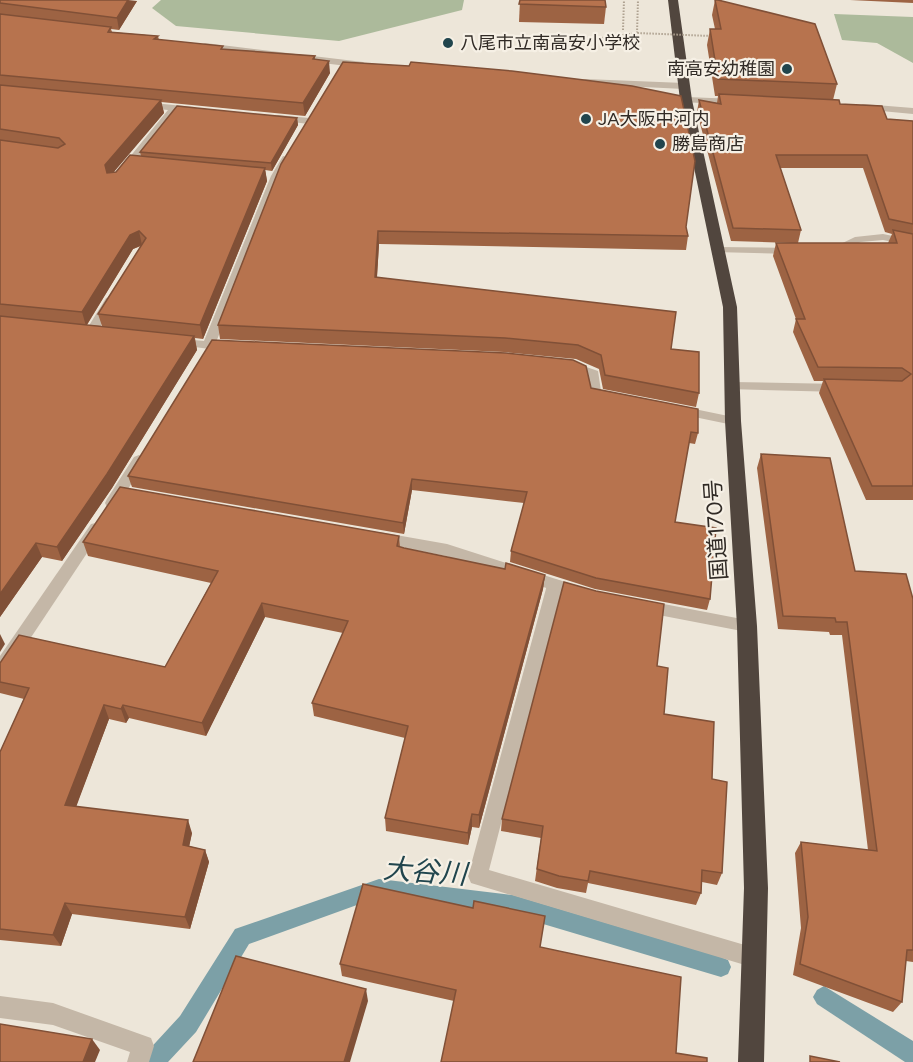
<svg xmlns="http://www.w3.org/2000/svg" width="913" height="1062" font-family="Figtree,'Noto Sans JP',sans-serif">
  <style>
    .green { fill: #acba9b }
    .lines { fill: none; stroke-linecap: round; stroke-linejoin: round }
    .stream { fill: #7ca0a7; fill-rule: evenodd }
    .path { stroke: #afa291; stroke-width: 2; stroke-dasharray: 1.5 1.5; stroke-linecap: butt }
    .lane { fill: #c4b7a7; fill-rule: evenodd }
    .street { fill: #c4b7a7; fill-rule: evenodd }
    .highway { fill: #51463e; fill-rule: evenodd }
    .path-bridge { stroke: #afa291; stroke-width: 2; stroke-dasharray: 1.5 1.5; stroke-linecap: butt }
    .wall { fill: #9d6343; fill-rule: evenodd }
    .shaded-wall { fill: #805037 }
    .building { fill: #b7734e; stroke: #805037; stroke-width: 1.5 }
    .poi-dot { fill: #21454d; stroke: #f6f0e5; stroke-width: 2 }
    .labels { text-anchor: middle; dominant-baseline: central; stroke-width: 4.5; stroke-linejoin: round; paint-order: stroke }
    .far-poi-label { font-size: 18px; fill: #312b26; stroke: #f6f0e5; text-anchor: start }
    .street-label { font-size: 22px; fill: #312b26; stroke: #f6f0e5 }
    .near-water-label { font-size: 28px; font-style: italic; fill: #21454d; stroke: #f6f0e5 }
  </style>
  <rect width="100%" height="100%" fill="#ede6d9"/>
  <g class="green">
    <path d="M161,0H464L462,10L339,41L176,26L152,8Z"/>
    <path d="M834,14L913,17V63L877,43L842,40Z"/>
  </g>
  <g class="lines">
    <g class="stream">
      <path d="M379,879L513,895L721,957L728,960L731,967L728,974L721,977L513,915L379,897L249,944L196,1032L168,1062H142L145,1054L180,1016L235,929Z"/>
      <path d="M824,986L913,1041V1062H905L817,1004L813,997L817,990Z"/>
    </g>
    <g class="path">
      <path d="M623,30L624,0"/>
      <path d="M637,33L638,0"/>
    </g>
    <g class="lane">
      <path d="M110,297L116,301L97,332L95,335H87L85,332L106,298Z"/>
      <path d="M569,361L598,371L601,391L614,393L616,396L614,399L590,397L587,376L563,365Z"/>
      <path d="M732,382L840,384L847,388L840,392L727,389L725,386L727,383Z"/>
      <path d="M680,406L733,417L740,421L733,425L675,413L673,410L675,407Z"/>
      <path d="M555,579L561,581L563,585L489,870L755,948L762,951L765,958L762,965L755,968L471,883L468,876L547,585L549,581Z"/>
    </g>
    <g class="street">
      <path d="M205,43L363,62L367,65L363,68L202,48V44Z"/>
      <path d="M585,79L684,83L689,86L684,89L582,84V80Z"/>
      <path d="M686,97L737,99L742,102L737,105L683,102V98Z"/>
      <path d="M143,102L194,107L199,110L194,113L177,111L128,173H120V169L168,110L140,107L138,105Z"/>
      <path d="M863,104L913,108V114L860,109V105Z"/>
      <path d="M278,115L309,118L314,121L309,124L275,120V116Z"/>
      <path d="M283,156L292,158L281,176L215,345L209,349L174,344L172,341L174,338L204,341L271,176Z"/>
      <path d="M883,234L913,240V246L883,240L861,242L832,254L826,251L855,237Z"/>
      <path d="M718,247L793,248L799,251L793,254L714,252V248Z"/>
      <path d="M139,455L146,460L117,507H107L105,503L107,499L134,457Z"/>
      <path d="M96,523L101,524L103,528L101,532L6,675L0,677V656L91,524Z"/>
      <path d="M379,532L447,544L587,589L589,593L587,597L581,599L446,556L374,542L371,538L374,534Z"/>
      <path d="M643,600L747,620L753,621L755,626L753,631L747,632L643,612L637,610L635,606L637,602Z"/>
      <path d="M0,996L53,1003L151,1038L154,1046L149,1062H127L130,1052L53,1025L0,1018Z"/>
    </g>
    <path class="highway" d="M668,0H678L692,100L737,307L741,421L757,626L768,888L764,1062H738L744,888L737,626L725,421L723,307L680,100Z"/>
    <path class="path-bridge" d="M557,49L560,44L637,33L711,36"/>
  </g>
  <g class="wall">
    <path d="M0,0L137,1L119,30L111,29L112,32L158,36L159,40L224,49L315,56V60L330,73L305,116L161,102L164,113L113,172H116L141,156L140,152L297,118L298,125L272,171L265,170L267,181L203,339L195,338L197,350L112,488L62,561L42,557L0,617ZM141,246L98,314L102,326L87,325L133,249Z"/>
    <path d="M520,0L606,7L604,24L519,22Z"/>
    <path d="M715,0L837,84L833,100L840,104L887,119L913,121V500H866L819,393L823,381H814L793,332L796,319L773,256L776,243H791L731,241L697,112L699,100L717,103L718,96H715L707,45L710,29H715L712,15ZM780,168H863L885,232L892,234L888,243H798L801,230Z"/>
    <path d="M850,0H913V3Z"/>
    <path d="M281,164L688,236L686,250L379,244L377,278L671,349L699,393L696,407L603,389L599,369L576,359L504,352L220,339L218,325Z"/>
    <path d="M591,388L698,433L695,444L689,443L675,522L710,599L707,610L595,589L510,562L511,551L524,503L412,490L404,534L132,487L128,476Z"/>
    <path d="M761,454L855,571L913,599V962L906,961L902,1002L893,1012L793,975L801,928L795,853L801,842L868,850L842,635H830L829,632L778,629L757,468Z"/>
    <path d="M399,536L400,547L404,548L505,569L545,575L543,589L479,828L472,827L468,845L386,831L385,818L405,738L314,716L312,703L343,633L265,617L206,736L129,718L126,723L109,719L76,806L192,833L189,846L205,850L209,862L190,929L72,914L61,946L0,940V752L24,699L0,693V663L165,667L211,583L88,556L83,542Z"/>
    <path d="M657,666L664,714L712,779L722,873L717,885L702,882L701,893L696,905L588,883L586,893L557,888L535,881L541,838L501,831L502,819Z"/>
    <path d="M540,947L676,1053L707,1062L454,1001L342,976L340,964Z"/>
  </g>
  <g class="shaded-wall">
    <path d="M128,0L137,1L119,30L117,18Z"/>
    <path d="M329,61L330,73L305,116L303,103Z"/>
    <path d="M161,100L164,113L108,179L105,165Z"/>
    <path d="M297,118L298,125L272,171L271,163Z"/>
    <path d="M265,168L267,181L203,339L200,325Z"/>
    <path d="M139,231L142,245L133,249L86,326L82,312L130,235Z"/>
    <path d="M378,231L379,244L376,291L375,277Z"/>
    <path d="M194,336L197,350L112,488L62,561L57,547Z"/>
    <path d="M412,479V490L404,534L403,523Z"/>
    <path d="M36,543L42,557L0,617V594Z"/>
    <path d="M545,575L543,589L479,828V815Z"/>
    <path d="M262,603L265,617L206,736L202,723Z"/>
    <path d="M0,634L5,644L0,652Z"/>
    <path d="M104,705L109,719L72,818L65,805Z"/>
    <path d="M123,705L129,718L126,723L121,709Z"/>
    <path d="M472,814V827L468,845V833Z"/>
    <path d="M188,820L192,833L187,857L183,845Z"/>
    <path d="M205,850L209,862L190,929L185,917Z"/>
    <path d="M65,903L72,914L61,946L53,935Z"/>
    <path d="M366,989L368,1001L350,1062H344Z"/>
    <path d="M92,1039L100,1050L95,1062H83Z"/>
  </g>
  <g class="building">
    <path d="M0,0H128L117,18L0,3Z"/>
    <path d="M520,0H605L606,7L519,4Z"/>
    <path d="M715,0H718L815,24L837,84L718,79L710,29H721Z"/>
    <path d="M0,14L111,27L108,32L158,36L154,39L223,46L221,49L315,56L313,59L329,61L303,103L0,75Z"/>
    <path d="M343,62L409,66L411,62L512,71L632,86L681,96L695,161L686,227L688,236L378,231L375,277L676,312L671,349L699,352V393L605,375L601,355L578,345L505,338L218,325L281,164Z"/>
    <path d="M0,85L161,100L105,165L107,173L116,172L130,155L265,168L200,325L98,314L146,238L139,231L130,235L82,312L0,304V140L58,148L65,144L59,138L0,129Z"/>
    <path d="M719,94L839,100L840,104L882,106L887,119L913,121V224L889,219L867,155H776L801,230L733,228L699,100L721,104Z"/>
    <path d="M177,106L297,118L271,163L140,152Z"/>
    <path d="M893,230L913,234V486H872L824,379L902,381L911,374L902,368L818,367L796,319H805L776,243H897Z"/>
    <path d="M0,316L194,336L107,474L57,547L36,543L0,594Z"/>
    <path d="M212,340L506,353L573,360L586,366L591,388L698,409V433L691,432L675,522L716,528L710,599L596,578L511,551L527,492L412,479L403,523L128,476Z"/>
    <path d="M761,454L830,458L855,571L906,574L913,599V950H907L902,1002L800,964L808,917L801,842L877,851L847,622H836L835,618L783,616Z"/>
    <path d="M120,487L399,536L397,546L404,548L505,569L506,563L545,575L479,815L472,814L468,833L385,818L408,726L312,703L348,621L262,603L202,723L123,705L121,709L104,705L65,805L188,820L183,845L205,850L185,917L65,903L53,935L0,929V752L29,688L0,682V663L19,635L165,667L218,571L83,542Z"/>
    <path d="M564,582L596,591L664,604L657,666L668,668L664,714L714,722L712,779L727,782L722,873L702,870L701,893L590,871L588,881L559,876L537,869L543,826L502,819Z"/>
    <path d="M363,884L473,908L474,901L545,916L540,947L681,977L676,1053L707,1058V1062H441L456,990L340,964Z"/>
    <path d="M236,956L366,989L344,1062H193Z"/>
    <path d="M0,1024L92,1039L83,1062H0Z"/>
    <path d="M810,1056L840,1062H810Z"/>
  </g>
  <g class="poi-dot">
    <circle cx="448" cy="43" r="6"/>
    <circle cx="787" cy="69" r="6"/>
    <circle cx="586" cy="119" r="6"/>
    <circle cx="660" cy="144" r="6"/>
  </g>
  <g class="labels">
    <g class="far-poi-label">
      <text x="460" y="43">八尾市立南高安小学校</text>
      <text x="775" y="69" text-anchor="end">南高安幼稚園</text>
      <text x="598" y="119">JA大阪中河内</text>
      <text x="672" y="144">勝島商店</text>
    </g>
    <g class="street-label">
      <text transform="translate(716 530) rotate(-94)">国道170号</text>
    </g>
    <g class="near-water-label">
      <text transform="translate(425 871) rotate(4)">大谷川</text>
    </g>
  </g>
</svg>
